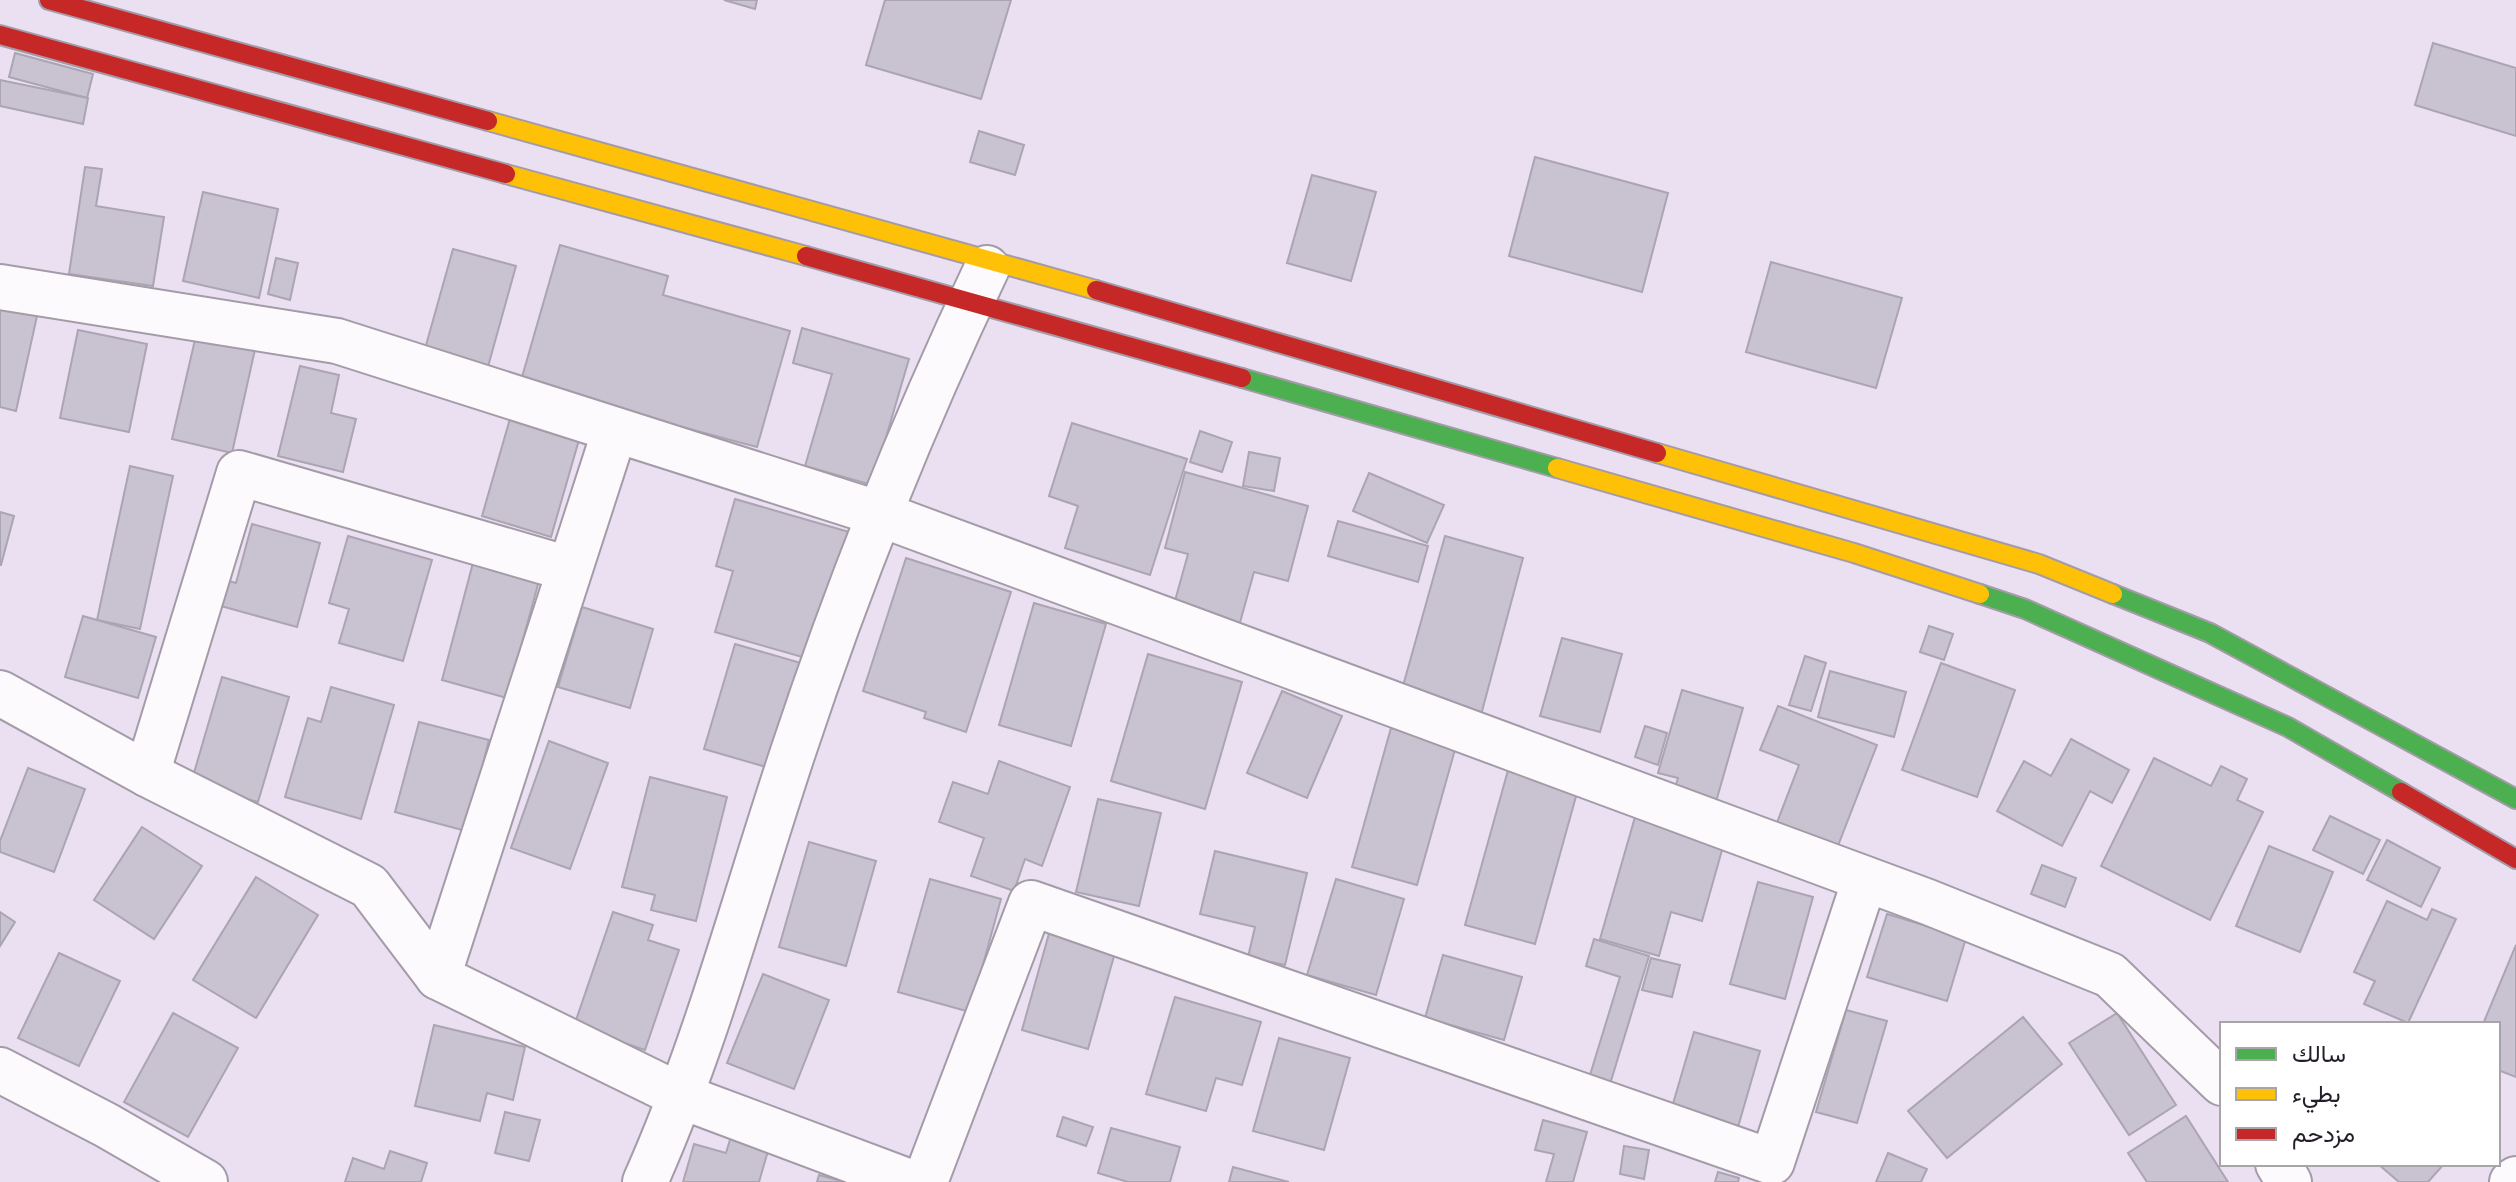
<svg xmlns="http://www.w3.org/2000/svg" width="2516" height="1182" font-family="Helvetica,Vazirmatn,sans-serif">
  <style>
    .building { fill: #c9c3d1; stroke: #aba4b2; stroke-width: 2 }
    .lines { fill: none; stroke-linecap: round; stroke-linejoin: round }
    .street-casing { stroke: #a49ba8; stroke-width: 48 }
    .fast-casing { stroke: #a49ba8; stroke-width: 22 }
    .slow-casing { stroke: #a49ba8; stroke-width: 22 }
    .jam-casing { stroke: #a49ba8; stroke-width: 22 }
    .street { stroke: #fcfafd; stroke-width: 44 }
    .fast { stroke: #4caf50; stroke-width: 18 }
    .slow { stroke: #ffc107; stroke-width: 18 }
    .jam { stroke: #c62828; stroke-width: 18 }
  </style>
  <rect width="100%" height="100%" fill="#ebe0f1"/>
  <g class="building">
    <path d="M724,0H757L755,9Z"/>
    <path d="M885,0H1011L981,99L866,65Z"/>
    <path d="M2433,43L2516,68V136L2415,105Z"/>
    <path d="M15,53L93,74L87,98L9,77Z"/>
    <path d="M0,80L88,98L83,124L0,106Z"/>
    <path d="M979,131L1024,145L1015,175L970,162Z"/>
    <path d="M1535,157L1668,193L1642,292L1509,256Z"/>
    <path d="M85,167L102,169L96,206L164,217L153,286L69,274Z"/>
    <path d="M1312,175L1376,192L1351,281L1287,263Z"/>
    <path d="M203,192L278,209L259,298L183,281Z"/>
    <path d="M560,245L668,276L663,295L790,331L757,447L633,414L585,419L551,537L482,516Z"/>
    <path d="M453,249L516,266L484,381L421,363Z"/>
    <path d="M276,258L298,263L290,300L268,294Z"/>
    <path d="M1771,262L1902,298L1876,388L1746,352Z"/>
    <path d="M0,298L39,307L16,411L0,407Z"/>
    <path d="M802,328L909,359L872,485L805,466L832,374L793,363Z"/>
    <path d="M78,330L147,344L129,432L60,418Z"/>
    <path d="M197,331L256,345L232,453L172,439Z"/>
    <path d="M300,366L339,375L331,413L356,419L343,472L278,456Z"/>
    <path d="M1072,423L1187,459L1150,575L1065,548L1078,506L1049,496Z"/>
    <path d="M1200,431L1232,442L1222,472L1190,462Z"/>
    <path d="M1249,452L1280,458L1274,491L1243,486Z"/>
    <path d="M130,466L173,476L140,629L97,620Z"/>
    <path d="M1185,472L1308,506L1288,581L1254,572L1239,626L1173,608L1188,554L1165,548Z"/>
    <path d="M1369,473L1444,505L1427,543L1353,511Z"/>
    <path d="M735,499L849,532L813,660L715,632L733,571L716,566Z"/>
    <path d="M0,512L14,516L1,565H0Z"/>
    <path d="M1338,521L1428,546L1418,582L1328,556Z"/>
    <path d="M252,524L320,543L297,627L221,606L229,581L236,583Z"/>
    <path d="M348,536L432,560L403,661L339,643L349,609L329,603Z"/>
    <path d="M1445,536L1523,558L1481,715L1401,693Z"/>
    <path d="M906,558L1011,592L966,732L924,718L926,712L863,691Z"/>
    <path d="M474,559L540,577L507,698L442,680Z"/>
    <path d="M1034,603L1106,624L1071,746L999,725Z"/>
    <path d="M582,607L653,629L630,708L558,687Z"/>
    <path d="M83,616L156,637L138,698L65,677Z"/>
    <path d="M1929,626L1953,634L1944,660L1920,652Z"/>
    <path d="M1562,638L1622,654L1600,732L1540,716Z"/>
    <path d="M735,644L804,664L773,769L704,749Z"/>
    <path d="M1148,654L1242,682L1205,809L1111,781Z"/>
    <path d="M1805,656L1826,663L1811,711L1789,705Z"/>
    <path d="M1941,663L2015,690L1977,797L1902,770Z"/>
    <path d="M1830,671L1906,692L1894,737L1818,717Z"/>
    <path d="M222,677L289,697L258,802L191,783Z"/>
    <path d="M331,687L394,705L361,819L285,797L308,718L321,722Z"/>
    <path d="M1682,690L1743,708L1713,812L1671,801L1678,778L1658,773Z"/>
    <path d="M1282,691L1342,716L1307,798L1247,773Z"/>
    <path d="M1778,706L1877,745L1834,856L1773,833L1799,765L1760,750Z"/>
    <path d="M419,722L489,740L466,831L395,812Z"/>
    <path d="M1645,726L1667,733L1658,765L1635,757Z"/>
    <path d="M1391,728L1456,746L1417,885L1352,867Z"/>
    <path d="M2071,739L2129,770L2112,803L2090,791L2062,846L1997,811L2024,761L2051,776Z"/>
    <path d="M549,741L608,763L570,869L511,848Z"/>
    <path d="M2154,758L2211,786L2221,766L2247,779L2237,800L2263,812L2210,920L2101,866Z"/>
    <path d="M999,761L1070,787L1042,866L1025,859L1014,891L971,876L984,838L939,822L953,782L988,794Z"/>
    <path d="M1510,763L1580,782L1535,944L1465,925Z"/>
    <path d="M28,768L85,789L54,872L0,852V841Z"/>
    <path d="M650,777L727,797L696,921L651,910L655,895L622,887Z"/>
    <path d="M1098,799L1161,813L1139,906L1076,892Z"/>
    <path d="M2330,816L2380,840L2363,874L2313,850Z"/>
    <path d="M1635,817L1724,843L1702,921L1671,912L1659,956L1600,939Z"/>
    <path d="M142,827L202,866L154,939L94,900Z"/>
    <path d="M2387,840L2440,868L2421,907L2367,880Z"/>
    <path d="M809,842L876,861L846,966L779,947Z"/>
    <path d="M2269,846L2333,872L2300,952L2236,926Z"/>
    <path d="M1215,851L1307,873L1285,965L1248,957L1255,927L1200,914Z"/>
    <path d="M2042,865L2076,878L2065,907L2031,894Z"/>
    <path d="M256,877L318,915L256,1018L193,980Z"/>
    <path d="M930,879L1001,899L970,1012L898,992Z"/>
    <path d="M1336,879L1404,899L1376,995L1307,975Z"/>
    <path d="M1758,882L1813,897L1785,999L1730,984Z"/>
    <path d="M2387,901L2427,920L2432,909L2456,919L2408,1023L2364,1004L2375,981L2354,972Z"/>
    <path d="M0,912L15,922L0,946Z"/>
    <path d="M613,912L653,925L648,940L679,950L645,1050L574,1026Z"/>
    <path d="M1887,914L1966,938L1947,1001L1867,977Z"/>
    <path d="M1050,930L1116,949L1088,1049L1022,1030Z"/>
    <path d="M1594,939L1649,956L1607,1094L1586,1088L1620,977L1586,966Z"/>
    <path d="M2516,945V1077L2498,1070V1024H2483Z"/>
    <path d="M59,953L120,981L79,1066L18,1038Z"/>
    <path d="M1443,955L1522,977L1504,1040L1425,1018Z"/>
    <path d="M1651,958L1680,965L1672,997L1642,990Z"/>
    <path d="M763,974L829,1000L794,1089L727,1063Z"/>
    <path d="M1175,997L1261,1022L1242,1085L1216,1078L1206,1111L1146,1094Z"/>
    <path d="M1846,1010L1887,1021L1857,1123L1816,1112Z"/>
    <path d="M173,1013L238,1048L188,1137L124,1102Z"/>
    <path d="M2117,1013L2176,1105L2129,1135L2069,1043Z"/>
    <path d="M2023,1017L2062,1064L1947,1158L1908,1111Z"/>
    <path d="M434,1025L525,1047L513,1100L487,1093L480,1121L415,1106Z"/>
    <path d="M1694,1032L1760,1051L1738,1127L1672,1107Z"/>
    <path d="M1279,1038L1350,1058L1324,1150L1253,1131Z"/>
    <path d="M505,1112L540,1120L529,1161L495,1153Z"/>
    <path d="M2186,1116L2228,1182H2147L2128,1153Z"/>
    <path d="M1063,1117L1093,1127L1086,1146L1057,1136Z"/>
    <path d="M1543,1120L1587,1132L1573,1182H1546L1554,1154L1535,1150Z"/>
    <path d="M1111,1128L1180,1147L1170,1182H1128L1098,1173Z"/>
    <path d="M732,1133L770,1144L759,1182H683L694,1144L726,1153Z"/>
    <path d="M1624,1146L1649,1150L1644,1179L1620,1174Z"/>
    <path d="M390,1151L427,1163L421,1182H345L353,1158L384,1169Z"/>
    <path d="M1888,1153L1927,1169L1921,1182H1876Z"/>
    <path d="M2378,1164H2444L2428,1182H2399Z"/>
    <path d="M1233,1167L1289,1182H1229Z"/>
    <path d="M1718,1172L1739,1178L1738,1182H1715Z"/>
    <path d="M819,1175L845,1182H817Z"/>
  </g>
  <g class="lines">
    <g class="street-casing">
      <g id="street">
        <path d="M0,287L337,341L877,513L1928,902L2110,975L2222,1083"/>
        <path d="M0,693L147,774L369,886L438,977L683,1097L910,1182"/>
        <path d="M147,774L239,473L569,569"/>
        <path d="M438,977L615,430"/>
        <path d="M0,1070L106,1125L205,1182"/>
        <path d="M2278,1164L2289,1182"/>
        <path d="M645,1182C707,1043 745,896 793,752C848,586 912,425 987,268"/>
        <path d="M925,1182L1031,903L1772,1162L1865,879"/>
        <path d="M2512,1182L2516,1179"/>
      </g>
    </g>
    <g class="fast-casing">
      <g id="fast">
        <path d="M1242,378L1557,468"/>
        <path d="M1980,594L2025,609L2288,727L2401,792"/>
        <path d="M2113,594L2210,633L2516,799"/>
      </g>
    </g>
    <g class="slow-casing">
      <g id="slow">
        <path d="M488,121L1096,290"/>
        <path d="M506,174L806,256"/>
        <path d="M1657,453L2039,564L2113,594"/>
        <path d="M1557,468L1854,553L1980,594"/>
      </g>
    </g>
    <g class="jam-casing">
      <g id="jam">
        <path d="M49,0L488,121"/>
        <path d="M0,35L506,174"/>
        <path d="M806,256L1242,378"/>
        <path d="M1096,290L1657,453"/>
        <path d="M2401,792L2516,859"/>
      </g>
    </g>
    <use href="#street" class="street"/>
    <use href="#fast" class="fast"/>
    <use href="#slow" class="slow"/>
    <use href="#jam" class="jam"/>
  </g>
  <rect x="2220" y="1022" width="280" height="144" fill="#ffffff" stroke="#a8a5aa" stroke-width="2"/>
  <rect x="2236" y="1048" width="40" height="12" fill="#4caf50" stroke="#a8a5aa" stroke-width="2"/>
  <text x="2292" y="1062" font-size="24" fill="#251e2a">سالك</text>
  <rect x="2236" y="1088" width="40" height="12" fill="#ffc107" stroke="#a8a5aa" stroke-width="2"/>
  <text x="2292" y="1102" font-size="24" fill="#251e2a">بطيء</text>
  <rect x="2236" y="1128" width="40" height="12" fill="#c62828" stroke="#a8a5aa" stroke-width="2"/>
  <text x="2292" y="1142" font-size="24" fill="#251e2a">مزدحم</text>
</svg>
